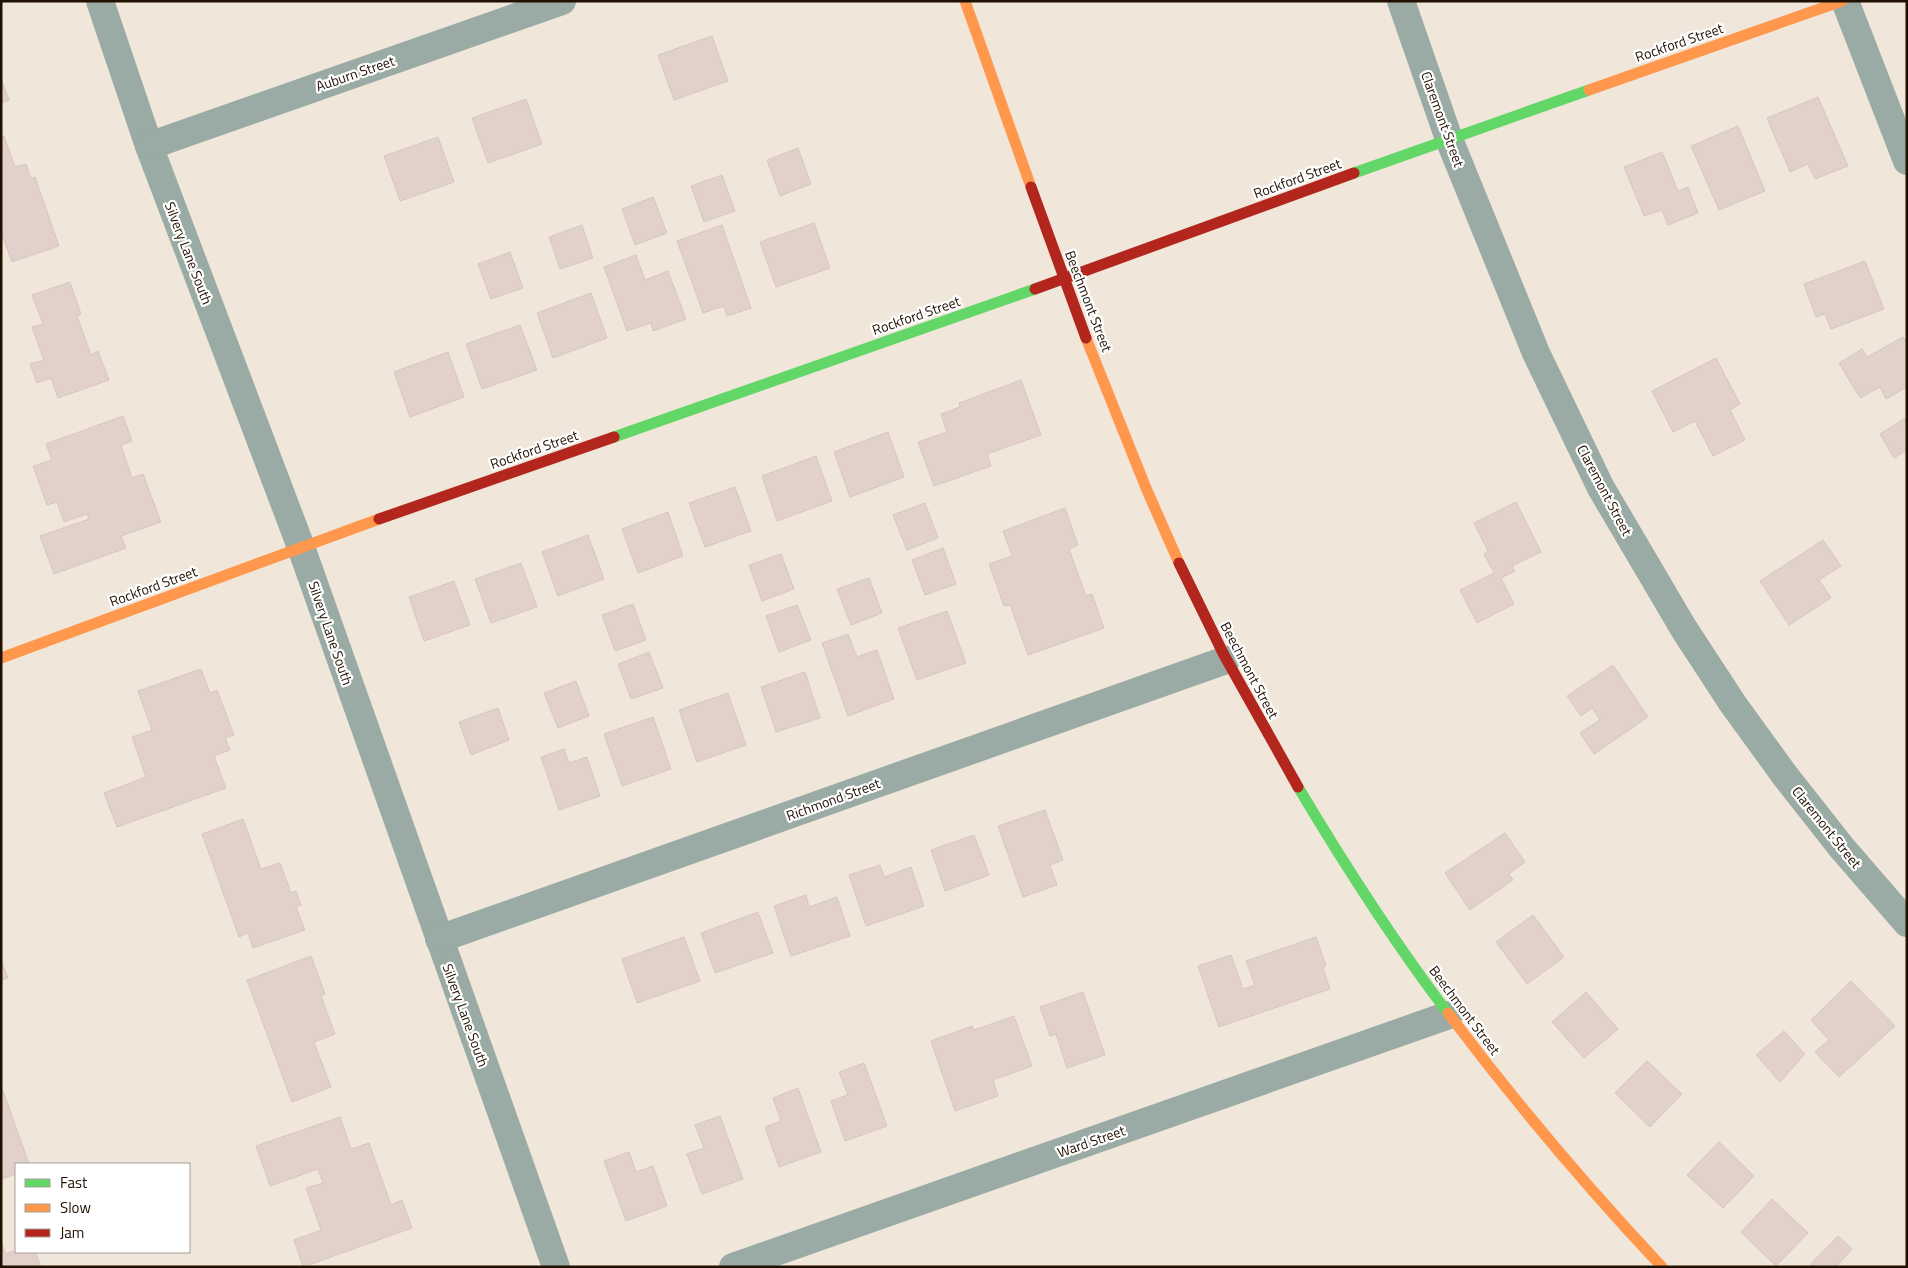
<svg xmlns="http://www.w3.org/2000/svg" width="1908" height="1268" font-family="'Titillium Web',sans-serif">
  <style>
    .building { fill: #e2d0cb; stroke: #d8c5c1 }
    .lines { fill: none; stroke-linecap: round; stroke-linejoin: round }
    .street { stroke: #99aba4; stroke-width: 28 }
    .fast { stroke: #63d668; stroke-width: 11 }
    .slow { stroke: #ff974d; stroke-width: 11 }
    .jam { stroke: #b3261e; stroke-width: 11 }
    .labels { text-anchor: middle; dominant-baseline: central; stroke-width: 4.5; stroke-linejoin: round; paint-order: stroke }
    .street-label { font-size: 14px; fill: #201000; stroke: #fff }
  </style>
  <rect width="100%" height="100%" fill="#f0e7da"/>
  <g class="building">
    <path d="M712,36L728,81L674,100L658,55Z"/>
    <path d="M1,79L9,100L1,103Z"/>
    <path d="M1818,97L1848,166L1815,179L1808,164L1790,172L1767,118Z"/>
    <path d="M526,99L542,144L488,163L472,118Z"/>
    <path d="M1738,126L1765,191L1719,210L1691,146Z"/>
    <path d="M1,136H4L15,167L26,164L31,179L35,177L59,246L12,262L1,232Z"/>
    <path d="M438,137L454,182L400,201L384,156Z"/>
    <path d="M798,148L811,184L780,196L767,160Z"/>
    <path d="M1662,152L1678,191L1688,187L1698,213L1668,225L1662,210L1644,216L1624,167Z"/>
    <path d="M722,175L735,211L704,222L691,186Z"/>
    <path d="M653,197L667,233L635,245L622,209Z"/>
    <path d="M814,223L830,268L776,287L760,242Z"/>
    <path d="M582,225L593,258L560,269L549,237Z"/>
    <path d="M722,225L751,308L727,316L724,306L703,313L677,241Z"/>
    <path d="M510,252L523,288L491,299L478,264Z"/>
    <path d="M636,255L645,280L668,271L686,319L653,331L651,323L627,331L604,267Z"/>
    <path d="M1865,261L1884,309L1831,329L1825,314L1816,317L1804,284Z"/>
    <path d="M70,282L81,314L77,316L91,355L98,351L109,380L58,398L51,378L37,383L30,364L44,360L32,327L43,324L32,295Z"/>
    <path d="M591,293L607,338L553,358L537,313Z"/>
    <path d="M520,325L537,370L482,389L466,344Z"/>
    <path d="M1903,337L1907,343V387L1886,399L1880,387L1860,398L1839,363L1862,349L1867,357Z"/>
    <path d="M448,352L464,397L410,417L394,372Z"/>
    <path d="M1716,358L1740,404L1730,410L1745,440L1713,456L1695,421L1673,432L1652,391Z"/>
    <path d="M1021,380L1041,435L987,454L991,466L934,486L918,442L947,432L941,414L960,407L959,403Z"/>
    <path d="M123,416L132,441L121,445L132,478L143,474L161,522L121,536L126,548L54,574L40,536L89,519L87,514L64,522L57,502L47,505L33,466L52,460L46,444Z"/>
    <path d="M1907,417V450L1894,458L1880,434Z"/>
    <path d="M888,432L904,477L850,497L834,452Z"/>
    <path d="M816,456L832,501L777,521L762,476Z"/>
    <path d="M735,487L751,531L705,547L689,503Z"/>
    <path d="M1516,502L1541,552L1512,566L1515,571L1501,578L1514,604L1477,623L1460,590L1494,573L1484,554L1488,551L1474,523Z"/>
    <path d="M925,503L938,538L907,550L893,515Z"/>
    <path d="M1065,508L1078,545L1069,549L1086,596L1092,594L1104,628L1028,655L1010,605L1004,606L989,564L1012,556L1003,531Z"/>
    <path d="M668,512L683,556L638,573L622,529Z"/>
    <path d="M588,535L604,579L558,596L542,552Z"/>
    <path d="M1823,540L1841,566L1819,580L1831,598L1789,625L1760,581Z"/>
    <path d="M943,548L956,584L925,595L912,560Z"/>
    <path d="M781,554L794,589L762,601L749,565Z"/>
    <path d="M521,563L537,607L491,623L475,579Z"/>
    <path d="M869,578L882,613L851,625L837,589Z"/>
    <path d="M454,581L470,625L424,641L409,597Z"/>
    <path d="M633,604L646,640L615,651L602,615Z"/>
    <path d="M797,605L811,640L779,652L766,616Z"/>
    <path d="M947,611L966,663L917,680L898,628Z"/>
    <path d="M848,634L857,657L877,650L894,699L848,716L822,643Z"/>
    <path d="M649,652L663,688L631,699L618,664Z"/>
    <path d="M1613,665L1648,717L1594,754L1580,733L1600,720L1592,708L1581,716L1567,696Z"/>
    <path d="M201,669L210,693L217,690L234,735L225,738L230,750L214,756L226,788L117,827L104,793L146,777L132,737L152,730L138,691Z"/>
    <path d="M805,672L820,718L776,732L761,687Z"/>
    <path d="M576,681L589,716L558,728L544,693Z"/>
    <path d="M728,693L746,745L697,762L679,710Z"/>
    <path d="M498,708L509,740L471,755L459,722Z"/>
    <path d="M653,717L671,769L622,786L604,734Z"/>
    <path d="M564,749L569,763L587,757L600,796L559,810L541,757Z"/>
    <path d="M1045,810L1063,860L1050,865L1057,885L1023,897L998,826Z"/>
    <path d="M243,819L261,869L280,863L291,893L296,891L301,905L296,907L305,930L253,948L248,933L239,937L202,834Z"/>
    <path d="M1505,833L1525,862L1509,874L1513,880L1470,910L1445,873Z"/>
    <path d="M974,835L989,875L945,891L931,850Z"/>
    <path d="M880,865L884,877L911,867L924,906L866,926L849,875Z"/>
    <path d="M806,895L809,907L837,897L850,936L791,956L774,906Z"/>
    <path d="M758,912L773,953L715,973L701,933Z"/>
    <path d="M1533,915L1564,957L1527,984L1496,942Z"/>
    <path d="M684,937L700,981L637,1003L622,959Z"/>
    <path d="M1316,937L1326,966L1323,968L1330,989L1219,1027L1198,966L1231,955L1243,989L1255,985L1246,961Z"/>
    <path d="M311,956L325,994L321,996L335,1034L314,1042L331,1087L292,1102L247,980Z"/>
    <path d="M1,960L8,978L1,980Z"/>
    <path d="M1851,981L1895,1026L1839,1077L1815,1052L1829,1040L1811,1020Z"/>
    <path d="M1083,992L1105,1055L1067,1068L1056,1034L1050,1036L1040,1007Z"/>
    <path d="M1586,992L1618,1029L1584,1058L1552,1022Z"/>
    <path d="M1014,1016L1032,1066L993,1080L998,1096L955,1111L931,1041L972,1026L974,1030Z"/>
    <path d="M1784,1031L1805,1054L1780,1082L1756,1055Z"/>
    <path d="M1647,1061L1682,1094L1650,1127L1615,1093Z"/>
    <path d="M864,1063L887,1126L845,1141L831,1101L848,1095L839,1072Z"/>
    <path d="M798,1088L821,1152L779,1167L765,1127L781,1121L773,1098Z"/>
    <path d="M1,1091H3L29,1164H16V1174L1,1179Z"/>
    <path d="M720,1116L743,1179L702,1194L687,1154L704,1148L695,1125Z"/>
    <path d="M340,1117L351,1149L369,1143L391,1205L402,1200L412,1228L303,1267L294,1240L321,1230L306,1188L323,1183L318,1169L270,1186L256,1146Z"/>
    <path d="M1719,1142L1754,1176L1723,1208L1687,1175Z"/>
    <path d="M629,1152L636,1172L653,1166L667,1206L626,1221L604,1161Z"/>
    <path d="M1772,1199L1808,1233L1776,1266L1741,1232Z"/>
    <path d="M1838,1236L1852,1249L1837,1266L1838,1267H1808Z"/>
    <path d="M2,1245L6,1254L16,1250V1252H35L41,1267H1Z"/>
  </g>
  <g class="lines">
    <g class="street">
      <path d="M100,1L149,146L301,547L556,1267"/>
      <path d="M1401,1L1449,139L1536,353L1601,488L1684,629L1733,704L1786,777L1842,848L1907,923"/>
      <path d="M1845,1L1907,161"/>
      <path d="M149,146L562,1"/>
      <path d="M439,939L1226,660"/>
      <path d="M733,1267L1449,1015"/>
    </g>
    <g class="fast">
      <path d="M1354,173L1589,90"/>
      <path d="M614,437L1035,289"/>
      <path d="M1298,787C1344,864 1393,941 1448,1013"/>
    </g>
    <g class="slow">
      <path d="M965,1L1031,187"/>
      <path d="M1589,90L1842,1"/>
      <path d="M1086,338L1146,488L1179,563"/>
      <path d="M1,658L379,519"/>
      <path d="M1448,1013C1515,1102 1586,1186 1662,1267"/>
    </g>
    <g class="jam">
      <path d="M1031,187L1086,338"/>
      <path d="M1035,289L1354,173"/>
      <path d="M379,519L614,437"/>
      <path d="M1179,563L1224,655L1298,787"/>
    </g>
  </g>
  <g class="labels">
    <g class="street-label">
      <text transform="translate(1679 42) rotate(-19)">Rockford Street</text>
      <text transform="translate(355 73) rotate(-19)">Auburn Street</text>
      <text transform="translate(1443 119) rotate(70)">Claremont Street</text>
      <text transform="translate(1297 178) rotate(-20)">Rockford Street</text>
      <text transform="translate(189 253) rotate(69)">Silvery Lane South</text>
      <text transform="translate(1089 301) rotate(69)">Beechmont Street</text>
      <text transform="translate(916 315) rotate(-19)">Rockford Street</text>
      <text transform="translate(534 449) rotate(-19)">Rockford Street</text>
      <text transform="translate(1605 490) rotate(62)">Claremont Street</text>
      <text transform="translate(153 586) rotate(-20)">Rockford Street</text>
      <text transform="translate(331 633) rotate(71)">Silvery Lane South</text>
      <text transform="translate(1250 670) rotate(62)">Beechmont Street</text>
      <text transform="translate(833 799) rotate(-20)">Richmond Street</text>
      <text transform="translate(1827 827) rotate(51)">Claremont Street</text>
      <text transform="translate(1465 1010) rotate(53)">Beechmont Street</text>
      <text transform="translate(466 1015) rotate(70)">Silvery Lane South</text>
      <text transform="translate(1091 1141) rotate(-19)">Ward Street</text>
    </g>
  </g>
  <rect width="1908" height="1268" fill="none" stroke="#201000" stroke-width="5"/>
  <rect x="15" y="1163" width="175" height="90" fill="#ffffff" stroke="#a69f99"/>
  <rect x="25" y="1179" width="25" height="8" fill="#63d668" stroke="#a69f99"/>
  <text x="60" y="1188" font-size="15" fill="#201000">Fast</text>
  <rect x="25" y="1204" width="25" height="8" fill="#ff974d" stroke="#a69f99"/>
  <text x="60" y="1213" font-size="15" fill="#201000">Slow</text>
  <rect x="25" y="1229" width="25" height="8" fill="#b3261e" stroke="#a69f99"/>
  <text x="60" y="1238" font-size="15" fill="#201000">Jam</text>
</svg>
